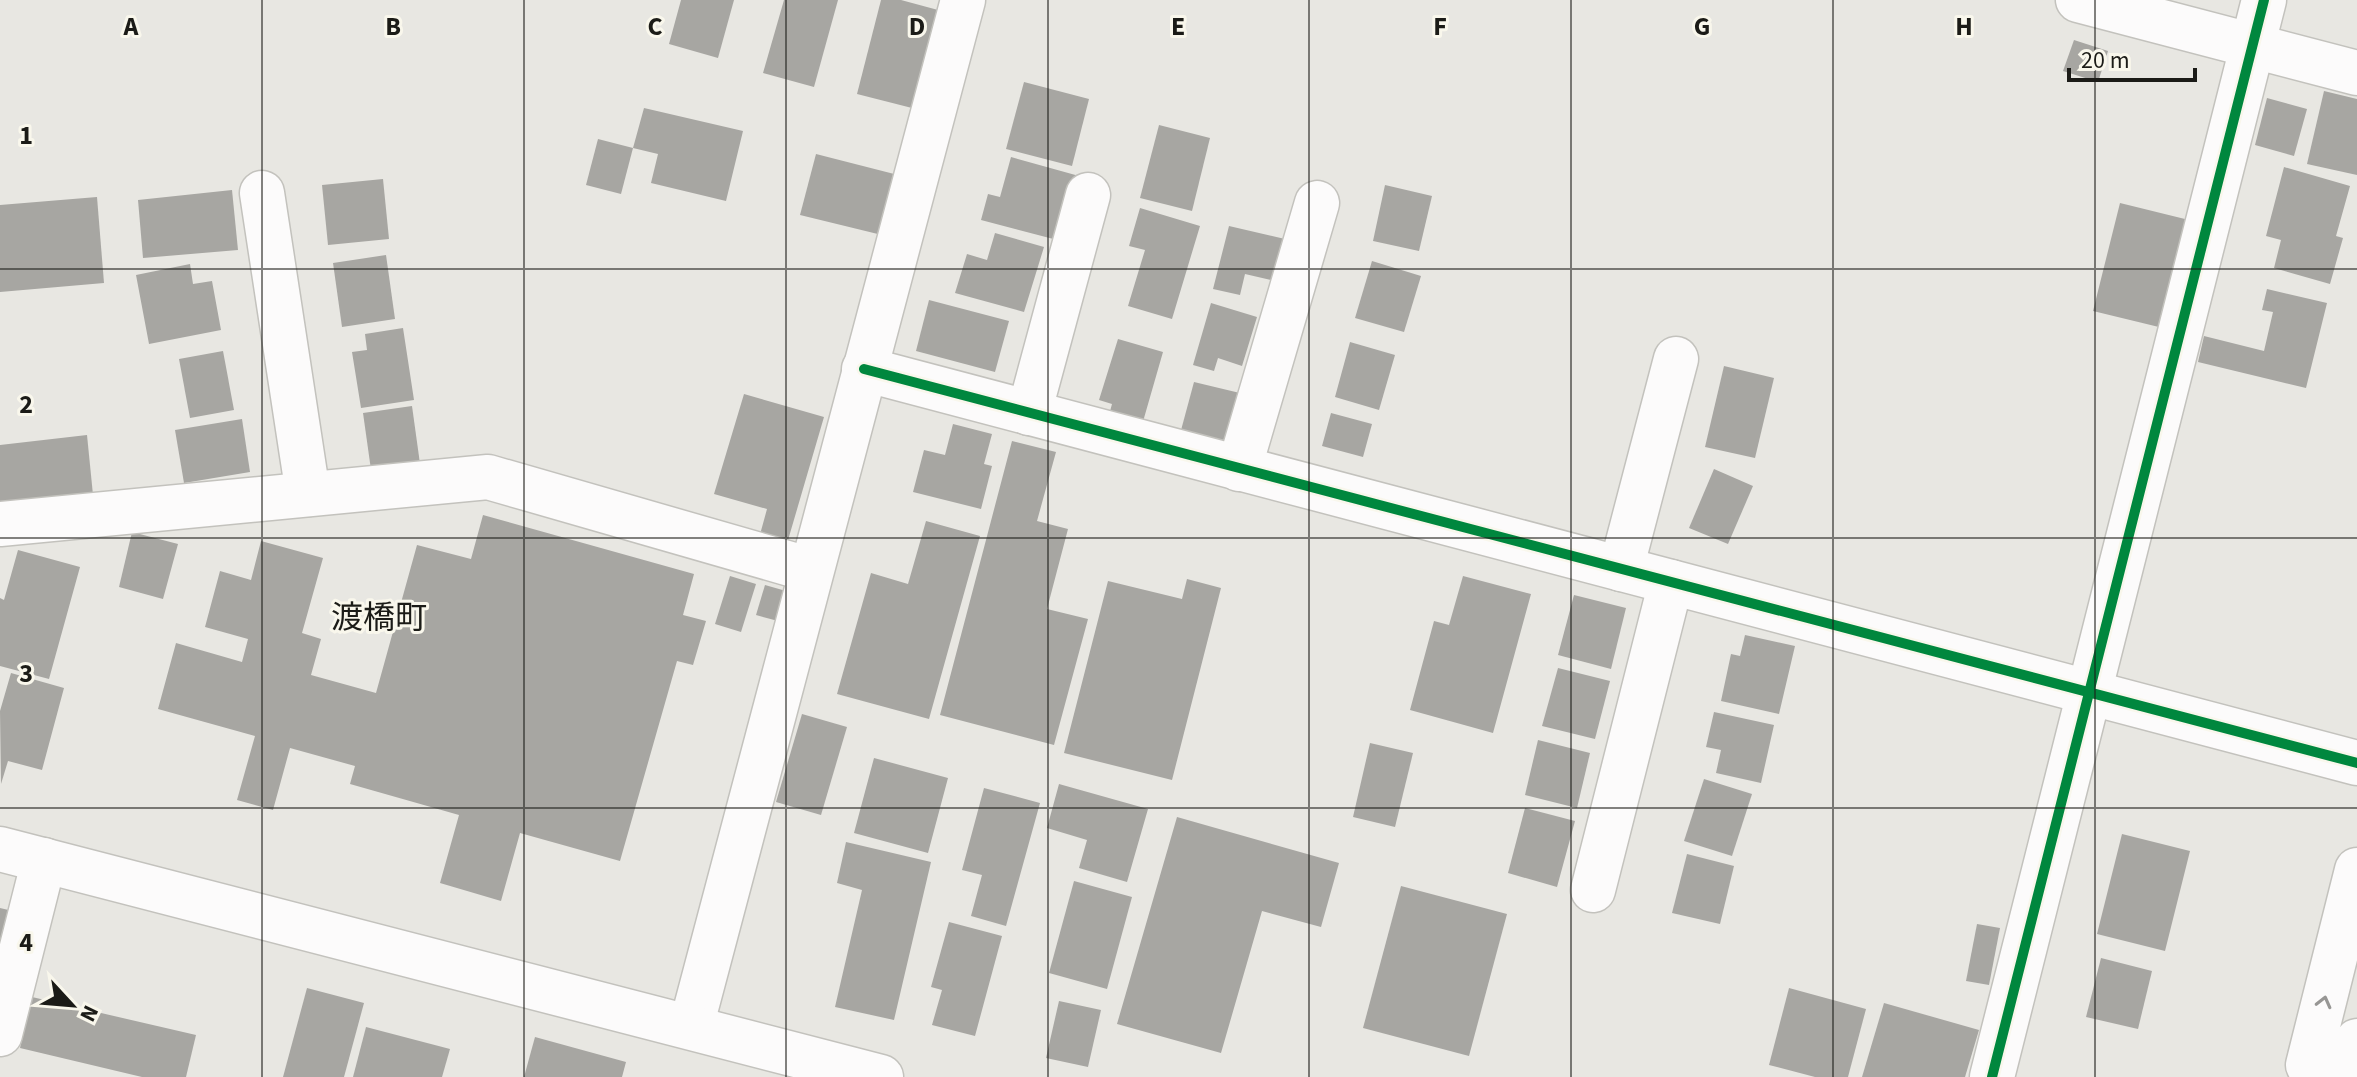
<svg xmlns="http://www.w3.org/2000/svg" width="2357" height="1077" font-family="'Source Sans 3','Noto Sans JP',sans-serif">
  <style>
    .building { fill: #a7a6a2 }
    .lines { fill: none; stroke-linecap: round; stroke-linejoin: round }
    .minor-casing { stroke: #c3c2bd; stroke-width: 47 }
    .tertiary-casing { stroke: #c3c2bd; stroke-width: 47 }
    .trunk-casing { stroke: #c3c2bd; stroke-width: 47 }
    .minor { stroke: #fcfbfb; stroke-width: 44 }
    .tertiary { stroke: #fcfbfb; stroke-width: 44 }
    .trunk { stroke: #fcfbfb; stroke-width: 44 }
    .cycleway-casing { stroke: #f9f7ec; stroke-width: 15 }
    .cycleway { stroke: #00873e; stroke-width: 10 }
    .oneway { stroke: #979694 }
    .grid { fill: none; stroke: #1b1b17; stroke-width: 2; stroke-opacity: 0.55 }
    .labels { text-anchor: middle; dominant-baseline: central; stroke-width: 6; stroke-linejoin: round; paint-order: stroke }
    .quarter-label { font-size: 32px; fill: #1b1b17; stroke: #f9f7ec }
    .grid-label { font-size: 26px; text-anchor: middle; font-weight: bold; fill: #1b1b17; stroke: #f9f7ec; stroke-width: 6; stroke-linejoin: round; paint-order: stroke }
  </style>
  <rect width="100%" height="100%" fill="#e8e7e2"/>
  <g class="building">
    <path d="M681,0H734L718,58L669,44Z"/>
    <path d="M784,0H838L814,87L763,73Z"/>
    <path d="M881,0H901L938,10L912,108L857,94Z"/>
    <path d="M2074,40L2108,51L2098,82L2063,71Z"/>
    <path d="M1024,82L1089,99L1072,166L1006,149Z"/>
    <path d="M2324,91L2357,99V175L2307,164Z"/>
    <path d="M2267,98L2307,109L2294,156L2255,145Z"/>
    <path d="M644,108L743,131L726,201L651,183L658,154L633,148Z"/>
    <path d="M1159,125L1210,138L1192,211L1140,198Z"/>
    <path d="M598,139L633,148L621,194L586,185Z"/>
    <path d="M816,154L902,176L886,236L800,215Z"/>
    <path d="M1011,157L1079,176L1061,241L981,220L988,194L1000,197Z"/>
    <path d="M2284,167L2350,186L2336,236L2343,238L2330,284L2274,268L2281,240L2266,236Z"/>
    <path d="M383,179L389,239L328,245L322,185Z"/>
    <path d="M1385,185L1432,196L1419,251L1373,241Z"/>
    <path d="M232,190L238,250L143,258L138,200Z"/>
    <path d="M97,197L104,283L0,292V205Z"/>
    <path d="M2120,203L2189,220L2163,328L2093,311Z"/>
    <path d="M1140,208L1200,226L1172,319L1128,306L1145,250L1129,246Z"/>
    <path d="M1229,226L1285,239L1275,281L1245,274L1240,295L1213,289Z"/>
    <path d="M995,233L1044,247L1024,312L955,293L967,254L987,260Z"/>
    <path d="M386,255L395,319L342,327L333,263Z"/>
    <path d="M1372,261L1421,276L1404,332L1355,318Z"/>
    <path d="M190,264L193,284L212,281L221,330L149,344L136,275Z"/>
    <path d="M2267,289L2327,303L2306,388L2198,362L2204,336L2264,351L2273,312L2262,310Z"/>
    <path d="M929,300L1009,321L995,372L916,351Z"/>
    <path d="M1211,303L1257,317L1242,366L1218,358L1214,371L1193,365Z"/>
    <path d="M403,328L414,400L361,408L352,352L367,350L365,334Z"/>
    <path d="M1118,339L1163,352L1142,425L1109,415L1112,404L1099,400Z"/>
    <path d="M1350,342L1395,355L1379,410L1335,397Z"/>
    <path d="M223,351L234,410L190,418L179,359Z"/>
    <path d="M1724,366L1774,378L1755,458L1705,447Z"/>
    <path d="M1194,382L1244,394L1230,446L1180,434Z"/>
    <path d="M744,394L824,417L786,547L759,538L767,509L714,494Z"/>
    <path d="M412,406L421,471L372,477L363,413Z"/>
    <path d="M1331,413L1372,424L1363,457L1322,446Z"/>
    <path d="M242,419L250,472L184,483L175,430Z"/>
    <path d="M953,424L992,434L984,464L992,466L981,509L913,492L924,450L945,455Z"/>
    <path d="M87,435L94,505L0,515V445Z"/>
    <path d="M1012,441L1056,452L1037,521L1068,529L1047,609L1088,619L1054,745L940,715Z"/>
    <path d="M1714,469L1753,486L1728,544L1689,528Z"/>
    <path d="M483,515L694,574L683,615L706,621L693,665L677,661L620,861L520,833L501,901L440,883L459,815L350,784L355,766L290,748L273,810L237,800L255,736L158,709L176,643L242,662L248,639L205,627L220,571L251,580L261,541L323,558L302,633L321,639L311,675L376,693L417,545L471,559Z"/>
    <path d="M926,521L980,536L929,719L837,694L871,573L908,584Z"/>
    <path d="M132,532L178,544L163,599L119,587Z"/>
    <path d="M18,550L80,567L49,679L0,666V598L4,600Z"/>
    <path d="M730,576L756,584L741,632L715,624Z"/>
    <path d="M1463,576L1531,594L1493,733L1410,710L1434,621L1449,625Z"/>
    <path d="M1187,579L1221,588L1172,780L1064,753L1108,581L1182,599Z"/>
    <path d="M765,585L786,591L778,621L756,615Z"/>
    <path d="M1574,595L1626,608L1611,669L1558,655Z"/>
    <path d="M1745,635L1795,646L1779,714L1721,701L1731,654L1740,656Z"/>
    <path d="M1558,668L1610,681L1595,739L1542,726Z"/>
    <path d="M11,673L64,688L42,770L8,761L1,784L0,711Z"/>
    <path d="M1714,712L1774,725L1761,783L1716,773L1721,750L1706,747Z"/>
    <path d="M802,714L847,727L821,815L776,802Z"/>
    <path d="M1538,740L1590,753L1577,808L1525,795Z"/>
    <path d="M1370,743L1413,753L1395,827L1353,817Z"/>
    <path d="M874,758L948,778L928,853L854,833Z"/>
    <path d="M1704,779L1752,794L1732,856L1684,841Z"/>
    <path d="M1059,784L1148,809L1127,882L1079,868L1087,840L1047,828Z"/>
    <path d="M984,788L1040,803L1006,926L971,916L982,875L962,870Z"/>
    <path d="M1525,808L1575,821L1557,887L1508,873Z"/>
    <path d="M1177,817L1339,863L1321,927L1262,911L1221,1053L1117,1024Z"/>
    <path d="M2122,834L2190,851L2165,951L2097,934Z"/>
    <path d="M846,842L931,862L894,1020L835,1007L862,890L837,883Z"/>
    <path d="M1687,854L1734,866L1720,924L1672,913Z"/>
    <path d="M1074,881L1132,897L1107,989L1049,973Z"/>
    <path d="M1401,886L1507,914L1469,1056L1363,1028Z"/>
    <path d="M0,908L17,912L0,969Z"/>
    <path d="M949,922L1002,936L975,1036L932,1025L942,990L931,987Z"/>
    <path d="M1977,924L2000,928L1989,985L1966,981Z"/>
    <path d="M2101,958L2152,971L2138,1029L2086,1017Z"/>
    <path d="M307,988L364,1003L344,1077H283Z"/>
    <path d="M1789,988L1866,1009L1848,1077H1815L1769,1065Z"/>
    <path d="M32,997L196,1035L186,1077H142L20,1048Z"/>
    <path d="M1059,1001L1101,1010L1088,1067L1046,1058Z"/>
    <path d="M1884,1003L1979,1030L1965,1077H1862Z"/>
    <path d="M366,1027L450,1049L442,1077H353Z"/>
    <path d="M535,1037L626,1062L622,1077H524Z"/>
  </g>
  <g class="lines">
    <g class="minor-casing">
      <g id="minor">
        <path d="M2078,0L2357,73"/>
        <path d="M262,193L308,494"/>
        <path d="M864,369L2357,763"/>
        <path d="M1029,413L1088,195"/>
        <path d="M1239,469L1317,203"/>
        <path d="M0,524L488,477L811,570"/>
        <path d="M1621,569L1676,359"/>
        <path d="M1593,890L1671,582"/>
        <path d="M691,1027L963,0"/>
        <path d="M0,1034L44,860"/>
        <path d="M1992,1077L2264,0"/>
        <path d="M2314,1077L2308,1065L2357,870"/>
      </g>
    </g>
    <g class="tertiary-casing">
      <path id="tertiary" d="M0,849L881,1077"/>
    </g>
    <g class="trunk-casing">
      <path id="trunk" d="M2347,1077L2357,1041"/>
    </g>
    <use href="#minor" class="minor"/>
    <use href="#tertiary" class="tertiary"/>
    <use href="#trunk" class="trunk"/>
    <g class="cycleway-casing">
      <g id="cycleway">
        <path d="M864,369L2357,763"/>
        <path d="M1992,1077L2264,0"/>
      </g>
    </g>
    <use href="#cycleway" class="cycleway"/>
  </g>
  <defs><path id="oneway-chevron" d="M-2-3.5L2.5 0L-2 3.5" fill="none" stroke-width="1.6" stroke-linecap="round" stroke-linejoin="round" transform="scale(2)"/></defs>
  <use class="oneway" href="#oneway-chevron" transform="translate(2324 1002) rotate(-76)"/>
  <path class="grid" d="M262,0V1077M524,0V1077M786,0V1077M1048,0V1077M1309,0V1077M1571,0V1077M1833,0V1077M2095,0V1077M0,269H2357M0,538H2357M0,808H2357"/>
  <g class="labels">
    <g class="quarter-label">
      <text x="379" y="618">渡橋町</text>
    </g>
  </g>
  <g class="grid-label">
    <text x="131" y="35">A</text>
    <text x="393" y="35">B</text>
    <text x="655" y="35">C</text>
    <text x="917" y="35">D</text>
    <text x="1178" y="35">E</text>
    <text x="1440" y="35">F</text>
    <text x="1702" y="35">G</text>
    <text x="1964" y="35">H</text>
    <text x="26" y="144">1</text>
    <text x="26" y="413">2</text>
    <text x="26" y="682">3</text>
    <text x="26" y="951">4</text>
  </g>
  <g transform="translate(72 1005) rotate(116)" stroke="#f9f7ec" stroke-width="6" paint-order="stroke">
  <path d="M0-6L14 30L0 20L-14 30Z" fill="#1b1b17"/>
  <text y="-12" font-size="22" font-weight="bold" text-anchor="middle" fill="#1b1b17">N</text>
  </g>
  <path d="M2069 68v12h126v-12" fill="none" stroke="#1b1b17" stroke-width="4"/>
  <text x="2081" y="68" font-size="24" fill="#1b1b17" stroke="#f9f7ec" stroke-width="6" paint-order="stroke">20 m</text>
</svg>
